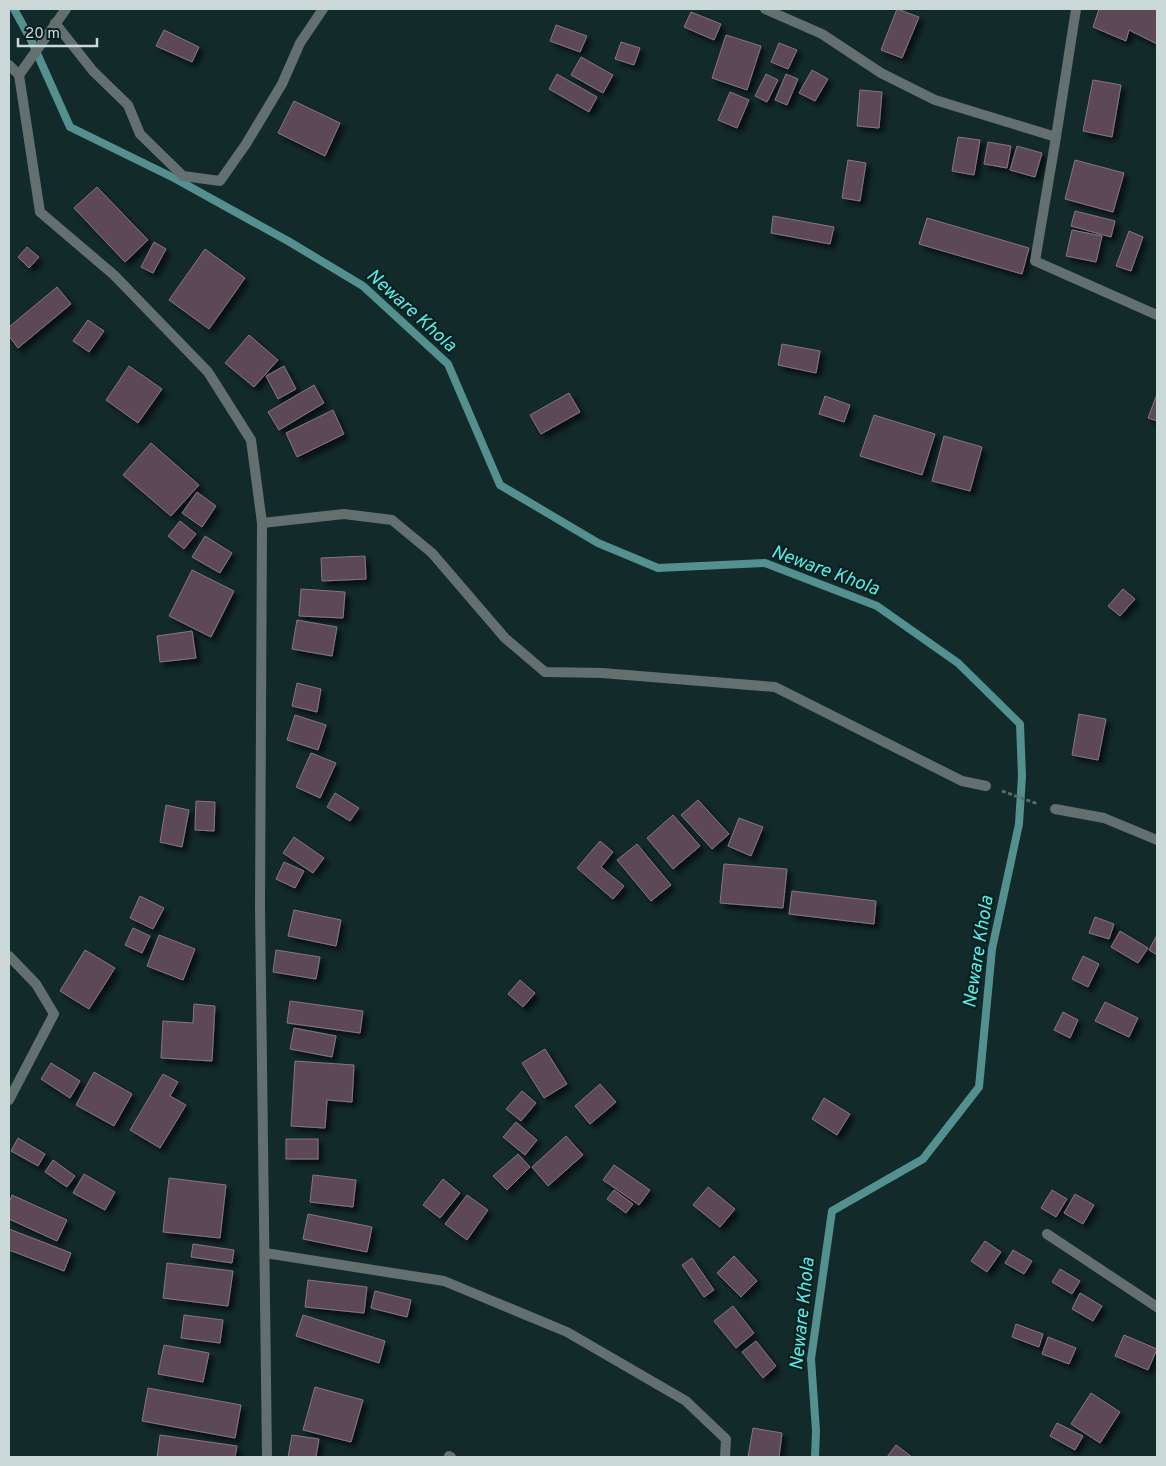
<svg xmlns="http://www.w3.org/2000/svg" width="1166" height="1466" font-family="Overpass,sans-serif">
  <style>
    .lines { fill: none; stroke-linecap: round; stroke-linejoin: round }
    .stream { stroke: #53908f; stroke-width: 8 }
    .building { fill: #5b4955; stroke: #887480; filter: url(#shadow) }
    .path { stroke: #576c6b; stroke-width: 3; stroke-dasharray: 4 2.5; stroke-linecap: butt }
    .minor { stroke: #646f6f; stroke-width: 10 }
    .tertiary { stroke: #646f6f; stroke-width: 10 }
    .labels { text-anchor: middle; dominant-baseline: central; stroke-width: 4.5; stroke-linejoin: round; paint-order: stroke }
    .water-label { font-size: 19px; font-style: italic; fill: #58ece9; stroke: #08201f }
  </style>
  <defs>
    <filter id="shadow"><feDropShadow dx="4.5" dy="4.5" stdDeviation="2.5" flood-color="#0009"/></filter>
  </defs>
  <rect width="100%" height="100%" fill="#122a29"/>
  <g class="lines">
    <path class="stream" d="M14,9L31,40L70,127L174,178L288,241L363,286L448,364L500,485L598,543L658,568L765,563L877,606L958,663L1020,724L1022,776L1019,824L992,949L979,1087L923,1159L832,1211L811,1359L816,1431L815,1457"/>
  </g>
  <g class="building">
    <path d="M897,9L919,17L902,58L881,50Z"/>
    <path d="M1099,9H1157V44L1129,30L1126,41L1093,27Z"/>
    <path d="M691,12L721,24L714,40L684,27Z"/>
    <path d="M556,25L587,36L580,52L550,41Z"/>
    <path d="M164,30L199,47L192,62L156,46Z"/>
    <path d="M726,35L761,46L747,90L712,78Z"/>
    <path d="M621,42L640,48L634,65L615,59Z"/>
    <path d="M779,43L797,50L788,69L771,62Z"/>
    <path d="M581,57L613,75L603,93L571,75Z"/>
    <path d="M812,70L828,79L815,101L799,93Z"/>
    <path d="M557,74L597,97L589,112L549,89Z"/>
    <path d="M766,74L778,80L767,102L755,96Z"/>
    <path d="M786,74L798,79L787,105L775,100Z"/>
    <path d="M1093,80L1121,85L1112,137L1083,131Z"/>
    <path d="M860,90L882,92L879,128L857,126Z"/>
    <path d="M730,92L749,100L737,128L718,120Z"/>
    <path d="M294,101L340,123L325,156L278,133Z"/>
    <path d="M958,137L980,140L974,175L952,171Z"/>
    <path d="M988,142L1011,146L1007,168L984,164Z"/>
    <path d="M1017,146L1042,153L1035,177L1010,170Z"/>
    <path d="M848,160L866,163L860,201L842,198Z"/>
    <path d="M1075,160L1124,173L1113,212L1065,199Z"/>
    <path d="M97,187L148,240L125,262L74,208Z"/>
    <path d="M1075,211L1115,221L1111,237L1071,226Z"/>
    <path d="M773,216L834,227L830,244L771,233Z"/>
    <path d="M927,218L1029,248L1022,274L919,244Z"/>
    <path d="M1072,230L1102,236L1096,262L1066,256Z"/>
    <path d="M1129,231L1143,237L1131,271L1116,266Z"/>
    <path d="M154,242L166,249L153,273L141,267Z"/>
    <path d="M27,247L39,257L29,268L18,257Z"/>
    <path d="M205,249L245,278L209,329L169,300Z"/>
    <path d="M57,287L71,304L18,348L9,336V327Z"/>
    <path d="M88,320L104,331L89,352L73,341Z"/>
    <path d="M249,335L278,360L254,387L225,363Z"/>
    <path d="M782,344L820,351L816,373L778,365Z"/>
    <path d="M129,366L162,389L138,423L106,400Z"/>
    <path d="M284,366L296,389L278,399L266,376Z"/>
    <path d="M314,385L324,403L279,430L268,412Z"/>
    <path d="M569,393L580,412L541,434L530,415Z"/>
    <path d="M1157,394V421L1148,418Z"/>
    <path d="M825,396L850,405L844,422L819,414Z"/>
    <path d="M333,410L344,434L297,457L286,433Z"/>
    <path d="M874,415L935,434L922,475L860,456Z"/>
    <path d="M944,436L982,447L970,491L932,481Z"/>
    <path d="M151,443L199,485L171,516L123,475Z"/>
    <path d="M197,492L216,506L202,527L182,513Z"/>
    <path d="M180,521L196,534L184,549L168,536Z"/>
    <path d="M205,536L232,553L220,573L192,557Z"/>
    <path d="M365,556L366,579L322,581L321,558Z"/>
    <path d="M192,570L234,591L211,637L169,616Z"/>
    <path d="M301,589L345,592L343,618L299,616Z"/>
    <path d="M1123,589L1135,599L1120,616L1108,606Z"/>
    <path d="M297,620L337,627L332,656L292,649Z"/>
    <path d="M192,631L196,658L160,662L157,636Z"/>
    <path d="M297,683L321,689L317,712L292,706Z"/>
    <path d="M1079,714L1106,719L1098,760L1072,755Z"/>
    <path d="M295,715L326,725L318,750L287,740Z"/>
    <path d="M311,753L336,763L320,798L296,787Z"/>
    <path d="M335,793L359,808L350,821L327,807Z"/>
    <path d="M698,800L729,834L712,849L681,815Z"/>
    <path d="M196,801L215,802L214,831L195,830Z"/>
    <path d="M166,805L189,810L182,847L160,842Z"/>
    <path d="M673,815L700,846L673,869L647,838Z"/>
    <path d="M739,818L763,827L751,856L728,846Z"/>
    <path d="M294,837L324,858L313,873L283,853Z"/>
    <path d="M600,841L613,852L601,867L624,886L613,899L577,868Z"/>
    <path d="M637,844L671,885L651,901L617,860Z"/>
    <path d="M284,862L304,871L295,888L276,879Z"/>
    <path d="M724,864L787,869L783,908L720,903Z"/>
    <path d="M792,891L876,901L874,924L789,914Z"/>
    <path d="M140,896L164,908L153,929L130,918Z"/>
    <path d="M294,910L341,920L336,946L288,936Z"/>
    <path d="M1095,917L1114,924L1109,939L1089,933Z"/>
    <path d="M133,928L150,936L142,953L125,945Z"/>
    <path d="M1120,931L1148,948L1138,963L1111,947Z"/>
    <path d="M159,935L195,949L183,980L147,966Z"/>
    <path d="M1157,935V955L1149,950Z"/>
    <path d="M85,950L115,968L89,1009L60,991Z"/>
    <path d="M276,950L320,957L316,979L273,972Z"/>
    <path d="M1083,956L1099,964L1088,987L1072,979Z"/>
    <path d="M520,980L535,993L523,1007L508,994Z"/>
    <path d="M290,1001L363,1011L360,1033L287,1023Z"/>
    <path d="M1105,1002L1138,1018L1129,1037L1095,1021Z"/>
    <path d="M194,1004L215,1006L212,1061L161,1058L163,1021L193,1023Z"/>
    <path d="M1063,1012L1078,1020L1070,1038L1054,1030Z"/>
    <path d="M294,1028L336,1036L332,1057L290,1049Z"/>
    <path d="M545,1049L567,1084L544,1098L522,1063Z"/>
    <path d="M295,1061L354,1065L352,1102L327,1100L325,1128L291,1126Z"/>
    <path d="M51,1063L80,1081L70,1098L41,1079Z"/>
    <path d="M94,1072L132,1094L114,1126L76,1105Z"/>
    <path d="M163,1074L178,1082L170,1096L186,1105L160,1148L130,1130Z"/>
    <path d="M600,1084L616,1102L590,1124L575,1106Z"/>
    <path d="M522,1091L536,1103L521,1121L506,1109Z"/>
    <path d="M824,1098L850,1114L837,1135L812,1119Z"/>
    <path d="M516,1122L537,1140L525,1155L503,1137Z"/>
    <path d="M566,1136L583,1155L548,1186L532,1167Z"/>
    <path d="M18,1138L45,1154L38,1166L11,1151Z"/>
    <rect x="286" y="1139" width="32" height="20"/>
    <path d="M518,1154L530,1167L507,1190L493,1176Z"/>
    <path d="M53,1160L75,1176L67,1187L45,1172Z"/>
    <path d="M614,1165L650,1190L639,1205L603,1180Z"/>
    <path d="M84,1174L115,1192L105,1210L73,1193Z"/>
    <path d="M313,1175L356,1180L353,1207L310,1202Z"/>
    <path d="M169,1178L226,1185L220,1238L163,1232Z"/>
    <path d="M443,1179L460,1193L440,1218L423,1205Z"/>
    <path d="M708,1187L735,1209L720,1227L693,1205Z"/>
    <path d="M614,1190L633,1204L626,1213L607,1199Z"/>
    <path d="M1052,1190L1067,1199L1056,1217L1041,1208Z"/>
    <path d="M1075,1194L1094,1205L1083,1224L1064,1213Z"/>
    <path d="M12,1195L67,1220L57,1241L9,1219V1203Z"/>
    <path d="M467,1195L488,1210L467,1240L445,1224Z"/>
    <path d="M308,1214L372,1227L367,1252L303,1239Z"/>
    <path d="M9,1229L71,1253L64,1271L9,1250Z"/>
    <path d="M985,1241L1001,1252L987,1272L971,1261Z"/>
    <path d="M193,1244L234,1250L232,1263L191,1257Z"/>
    <path d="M1013,1250L1032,1261L1024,1274L1005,1263Z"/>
    <path d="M734,1256L757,1281L741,1297L717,1273Z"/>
    <path d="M692,1258L714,1290L704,1297L682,1265Z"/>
    <path d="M167,1263L233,1271L228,1306L163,1298Z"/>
    <path d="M1060,1269L1080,1281L1072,1294L1052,1282Z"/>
    <path d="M308,1280L367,1287L364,1313L305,1307Z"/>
    <path d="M375,1291L411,1300L407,1317L371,1308Z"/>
    <path d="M1080,1293L1102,1306L1093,1321L1072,1309Z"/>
    <path d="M733,1306L754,1333L736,1348L714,1321Z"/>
    <path d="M184,1315L223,1320L220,1343L181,1338Z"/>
    <path d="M303,1315L385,1341L379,1363L296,1336Z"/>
    <path d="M1016,1324L1043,1334L1039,1347L1012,1337Z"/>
    <path d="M1124,1335L1157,1349L1148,1370L1115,1356Z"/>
    <path d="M1048,1337L1076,1348L1069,1364L1042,1354Z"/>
    <path d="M756,1341L776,1366L763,1378L742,1352Z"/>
    <path d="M164,1345L209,1353L203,1382L158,1374Z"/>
    <path d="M315,1387L363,1400L351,1442L303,1430Z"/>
    <path d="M148,1388L241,1405L235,1438L142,1421Z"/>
    <path d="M1091,1393L1120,1412L1100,1443L1071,1424Z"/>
    <path d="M1057,1423L1083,1436L1075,1450L1050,1436Z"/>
    <path d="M753,1428L782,1433L779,1457H748Z"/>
    <path d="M160,1435L237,1446L235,1457H157Z"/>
    <path d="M292,1435L319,1439L316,1457H288Z"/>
    <path d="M896,1445L912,1457H887Z"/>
  </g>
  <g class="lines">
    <path class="path" d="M1002,791L1038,804"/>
    <g class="minor">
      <path d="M765,9L822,34L881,73L935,100L1056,137"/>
      <path d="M1076,9L1056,137L1035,261L1157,315"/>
      <path d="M55,23L93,71L128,105L140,134L183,176L220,181L246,144L282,84L300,43L323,9"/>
      <path d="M262,523L344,514L392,520L432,553L505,638L545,672L602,673L775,687L962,781L986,786"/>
      <path d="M1055,809L1104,818L1157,840"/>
      <path d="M9,956L36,984L54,1014L9,1100"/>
      <path d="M1047,1234L1157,1307"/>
      <path d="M265,1253L444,1281L567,1332L686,1401L726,1439L725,1457"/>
      <path d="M449,1456L451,1457"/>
    </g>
    <g class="tertiary">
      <path d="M9,65L19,75L40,212L114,275L208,372L251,440L262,523L260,907L267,1457"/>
      <path d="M19,75L66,9"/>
    </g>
  </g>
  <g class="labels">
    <g class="water-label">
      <text transform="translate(411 311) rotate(42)">Neware Khola</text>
      <text transform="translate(825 571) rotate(20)">Neware Khola</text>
      <text transform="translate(979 952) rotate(-81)">Neware Khola</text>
      <text transform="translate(803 1314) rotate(-84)">Neware Khola</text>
    </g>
  </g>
  <rect width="1166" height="1466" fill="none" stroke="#cad8d7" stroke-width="20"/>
  <path d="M18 38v8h79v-8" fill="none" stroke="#cad8d7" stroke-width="2.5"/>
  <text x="25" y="38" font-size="15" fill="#cad8d7" stroke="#08201f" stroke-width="4" paint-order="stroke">20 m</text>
</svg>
